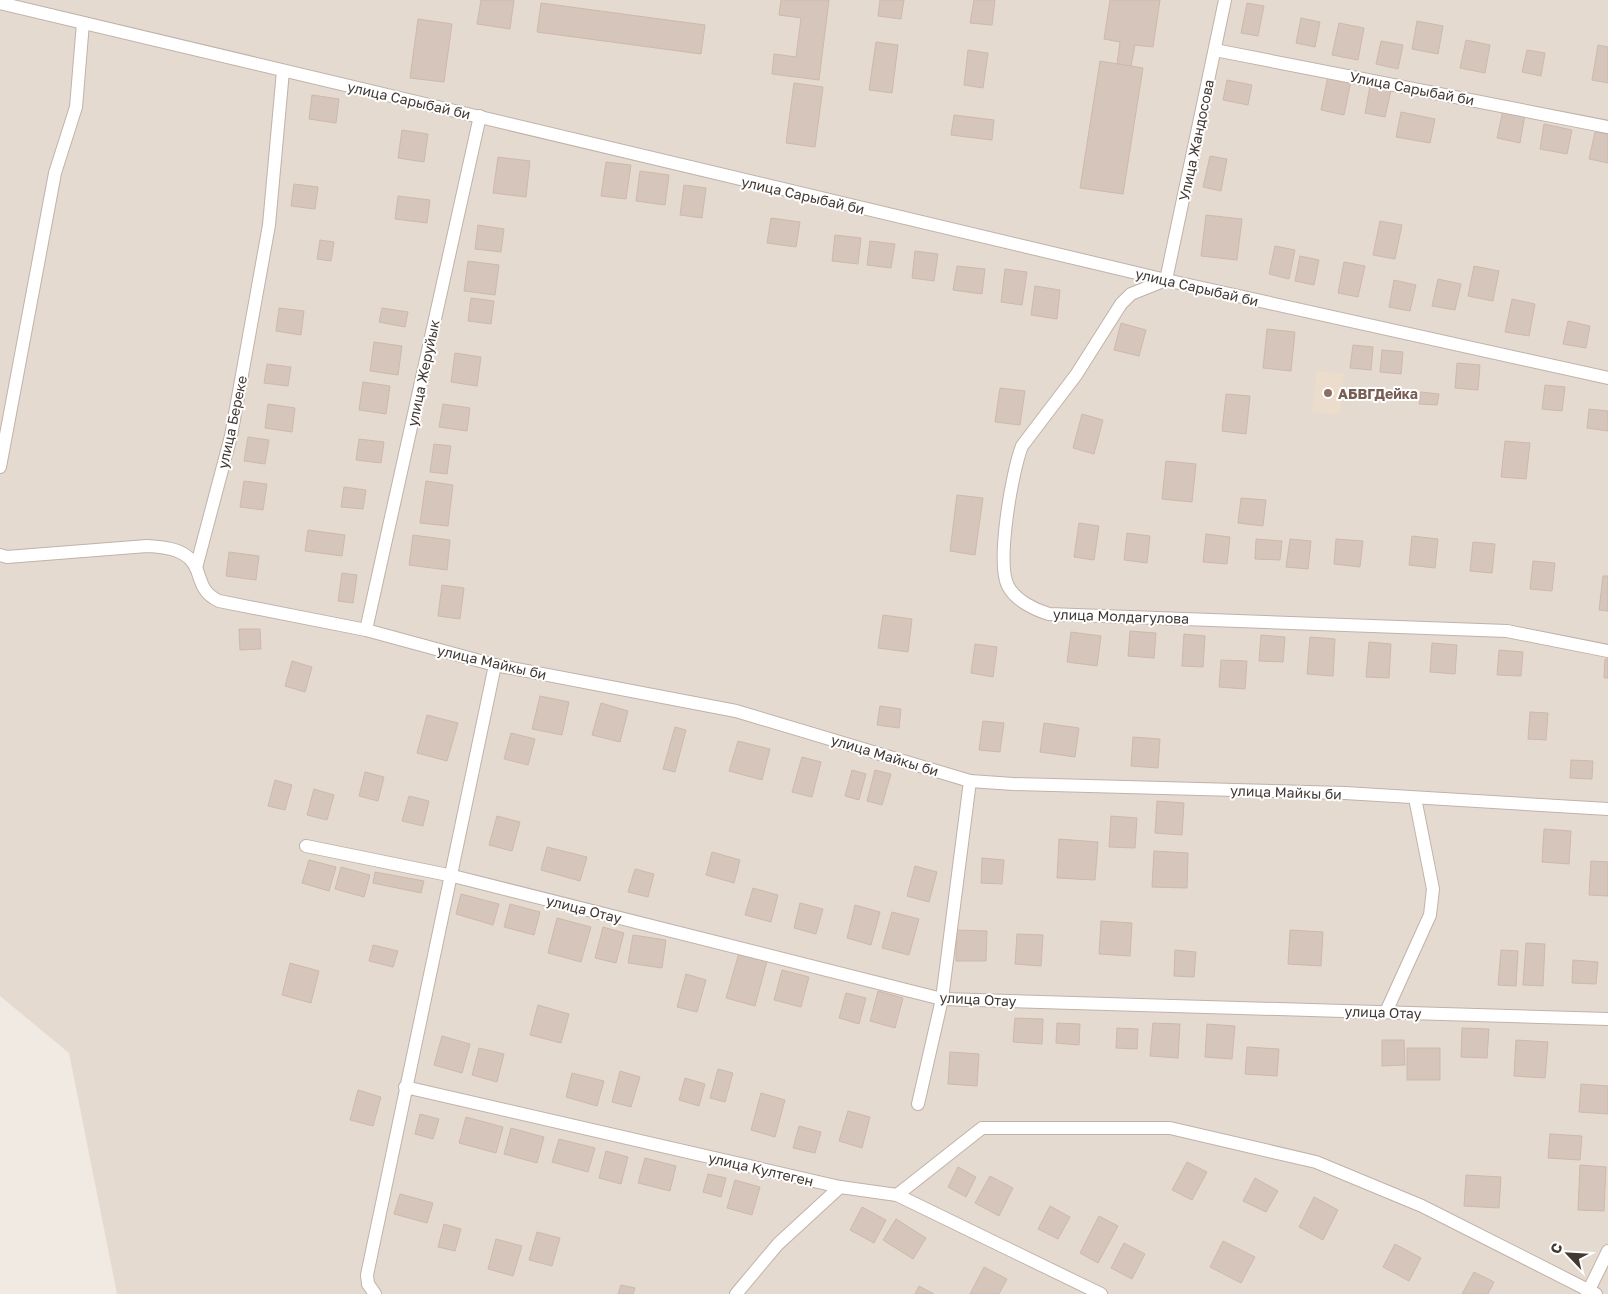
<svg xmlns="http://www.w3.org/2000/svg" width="1608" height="1294" font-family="'Golos Text',sans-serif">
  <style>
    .residential { fill: #e5dad0 }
    .education { fill: #ebdccc }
    .building { fill: #d6c5bb; stroke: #ceb9ab }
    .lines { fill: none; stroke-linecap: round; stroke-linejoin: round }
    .street-casing { stroke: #c0b2a8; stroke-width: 14 }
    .street { stroke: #fff; stroke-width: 12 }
    .education-dot { fill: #8d6e63; stroke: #fff; stroke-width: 2 }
    .labels { text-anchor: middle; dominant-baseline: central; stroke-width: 4; stroke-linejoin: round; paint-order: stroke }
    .street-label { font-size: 14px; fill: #433933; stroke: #fff }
    .education-label { font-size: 14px; font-weight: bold; fill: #785e54; stroke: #fff; text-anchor: start }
  </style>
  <rect width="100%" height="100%" fill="#f1eae2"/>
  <path class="residential" d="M0,0H1608V1294H117L69,1053L0,996Z"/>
  <path class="education" d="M1317,371L1344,374L1340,415L1312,412Z"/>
  <g class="building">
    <path d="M481,0H514L510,29L477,24Z"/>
    <path d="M781,0H829L819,80L772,74L774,54L796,57L801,18L779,15Z"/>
    <path d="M880,0H904L901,19L878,16Z"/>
    <path d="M974,0H995L992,25L970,23Z"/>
    <path d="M1110,0H1160L1153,47L1135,45L1131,66L1117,64L1120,42L1104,39Z"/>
    <path d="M541,3L705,25L701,54L537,32Z"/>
    <path d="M1247,3L1264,6L1258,36L1241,33Z"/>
    <path d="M1301,18L1320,22L1315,47L1296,43Z"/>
    <path d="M418,19L452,24L444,82L410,78Z"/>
    <path d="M1417,21L1443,26L1438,54L1412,49Z"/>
    <path d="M1339,23L1364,28L1358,60L1332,55Z"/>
    <path d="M1466,40L1490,45L1485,73L1460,68Z"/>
    <path d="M1381,41L1403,45L1398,69L1376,64Z"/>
    <path d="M876,42L898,45L892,93L869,90Z"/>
    <path d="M1598,45L1608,47V83L1592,80Z"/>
    <path d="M968,50L988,53L983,88L964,85Z"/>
    <path d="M1527,50L1545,53L1541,76L1522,72Z"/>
    <path d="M1100,61L1143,68L1123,194L1080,188Z"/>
    <path d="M1328,76L1351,81L1344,115L1321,110Z"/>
    <path d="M1227,80L1252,85L1248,105L1223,100Z"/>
    <path d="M794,83L823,87L815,147L786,143Z"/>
    <path d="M1370,86L1391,90L1385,117L1365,113Z"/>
    <path d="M312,95L339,99L336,123L309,119Z"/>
    <path d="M1503,110L1525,115L1520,143L1497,138Z"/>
    <path d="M1401,112L1435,119L1430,143L1396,137Z"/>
    <path d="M954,115L994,120L992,140L951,135Z"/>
    <path d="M1544,124L1572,130L1567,154L1540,149Z"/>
    <path d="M402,130L428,134L424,162L398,158Z"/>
    <path d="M1595,132L1608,134V163L1589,159Z"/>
    <path d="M1210,156L1227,159L1221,191L1203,187Z"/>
    <path d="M498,157L530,161L526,197L493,193Z"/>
    <path d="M606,162L631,165L626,199L601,196Z"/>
    <path d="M640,171L669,175L665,205L636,201Z"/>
    <path d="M294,184L318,187L315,209L291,206Z"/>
    <path d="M684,185L706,188L702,218L680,215Z"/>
    <path d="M398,196L430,200L427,223L395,219Z"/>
    <path d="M1206,215L1242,219L1237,260L1201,256Z"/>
    <path d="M771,218L800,222L796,247L767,243Z"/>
    <path d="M1380,221L1402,225L1395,259L1373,255Z"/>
    <path d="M478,225L504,229L501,252L475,249Z"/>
    <path d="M835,235L861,238L858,264L832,261Z"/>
    <path d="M320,240L334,242L331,261L317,259Z"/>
    <path d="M870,241L895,244L891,268L867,265Z"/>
    <path d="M1275,246L1295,250L1289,279L1269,274Z"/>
    <path d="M915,251L938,254L934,281L912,278Z"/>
    <path d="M1300,256L1319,260L1314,285L1295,281Z"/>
    <path d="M468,261L499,265L495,295L464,291Z"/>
    <path d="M1344,262L1365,266L1358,297L1338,293Z"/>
    <path d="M957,266L985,269L982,294L953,290Z"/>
    <path d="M1474,266L1499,271L1493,301L1468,296Z"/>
    <path d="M1005,269L1027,272L1022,305L1001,302Z"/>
    <path d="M1438,279L1461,284L1455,310L1432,306Z"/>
    <path d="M1394,280L1416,285L1410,311L1389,307Z"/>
    <path d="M1035,286L1060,290L1057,319L1031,315Z"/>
    <path d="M471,298L494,301L491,324L468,321Z"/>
    <path d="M1512,299L1535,304L1529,336L1505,332Z"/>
    <path d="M279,308L304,311L301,335L276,331Z"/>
    <path d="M382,308L408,312L405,327L379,322Z"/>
    <path d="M1568,321L1590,326L1586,348L1563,344Z"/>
    <path d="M1121,323L1146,330L1139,356L1114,350Z"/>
    <path d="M1267,329L1295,332L1291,371L1263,368Z"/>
    <path d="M374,342L402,346L398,375L370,371Z"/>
    <path d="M1353,345L1373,347L1371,370L1350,368Z"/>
    <path d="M1382,350L1403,352L1401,374L1380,372Z"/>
    <path d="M455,353L481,357L477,386L451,382Z"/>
    <path d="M1457,363L1480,365L1478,390L1455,388Z"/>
    <path d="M267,364L291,367L288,386L264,383Z"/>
    <path d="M363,382L390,386L386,414L359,410Z"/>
    <path d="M1545,385L1565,387L1562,411L1542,409Z"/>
    <path d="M1000,388L1025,391L1020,425L995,422Z"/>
    <path d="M1421,392L1439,394L1437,405L1419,404Z"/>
    <path d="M1226,394L1250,396L1246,434L1222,431Z"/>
    <path d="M268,404L295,408L292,432L265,428Z"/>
    <path d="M443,404L470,408L467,431L439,427Z"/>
    <path d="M1589,409L1608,411V431L1587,428Z"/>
    <path d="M1082,414L1103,420L1094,454L1073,448Z"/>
    <path d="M248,437L269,440L265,464L244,461Z"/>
    <path d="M359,439L384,442L381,463L356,460Z"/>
    <path d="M1505,441L1530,443L1526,479L1501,477Z"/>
    <path d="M434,444L451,446L447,474L430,472Z"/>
    <path d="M1166,461L1196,464L1192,502L1162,499Z"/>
    <path d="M244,481L267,484L263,510L240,507Z"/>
    <path d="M426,481L453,485L448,526L420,523Z"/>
    <path d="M344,487L366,490L363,509L341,507Z"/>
    <path d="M957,495L983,498L975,555L950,551Z"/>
    <path d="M1241,498L1266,500L1263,526L1238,523Z"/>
    <path d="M1079,523L1099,526L1094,560L1074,557Z"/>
    <path d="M308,530L345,535L342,556L305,551Z"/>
    <path d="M1127,533L1150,536L1147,563L1124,560Z"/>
    <path d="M1206,534L1230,537L1227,564L1203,562Z"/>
    <path d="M413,535L450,540L447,570L409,565Z"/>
    <path d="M1412,536L1438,539L1435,568L1409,565Z"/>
    <path d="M1256,539L1282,541L1280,560L1255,559Z"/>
    <path d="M1290,539L1311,541L1308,569L1286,567Z"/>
    <path d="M1336,539L1363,541L1360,567L1334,564Z"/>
    <path d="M1473,542L1495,544L1492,573L1470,571Z"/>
    <path d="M229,552L259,556L256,580L226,576Z"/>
    <path d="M1533,561L1555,563L1552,591L1530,589Z"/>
    <path d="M342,573L357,575L353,603L338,601Z"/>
    <path d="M1603,576H1608V611L1599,610Z"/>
    <path d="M442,585L464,588L460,619L438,616Z"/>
    <path d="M883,615L912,619L908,652L878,648Z"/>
    <path d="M239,629H260L261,649L240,650Z"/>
    <path d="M1130,631L1156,633L1154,658L1128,656Z"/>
    <path d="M1071,632L1101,636L1097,666L1067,662Z"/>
    <path d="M1184,634L1205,636L1203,667L1182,666Z"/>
    <path d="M1261,635L1285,637L1283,662L1259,661Z"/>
    <path d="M1310,637L1335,639L1333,676L1307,674Z"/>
    <path d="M1369,642L1391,644L1389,678L1366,677Z"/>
    <path d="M1432,643L1457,645L1455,674L1430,672Z"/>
    <path d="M975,644L997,647L993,677L971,673Z"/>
    <path d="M1499,650L1523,652L1521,676L1497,675Z"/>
    <path d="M1605,659H1608V678H1604Z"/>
    <path d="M1221,660L1247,661L1245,689L1219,687Z"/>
    <path d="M292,661L312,667L305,692L285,686Z"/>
    <path d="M540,696L569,702L562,735L532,729Z"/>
    <path d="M601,703L628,711L620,742L592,735Z"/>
    <path d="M880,706L901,709L899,728L877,725Z"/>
    <path d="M1530,712L1548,713L1546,740L1528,739Z"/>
    <path d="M427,715L458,723L447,761L417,753Z"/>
    <path d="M983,721L1004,723L1000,752L979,750Z"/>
    <path d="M1044,723L1079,728L1075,757L1040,752Z"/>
    <path d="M675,727L686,730L675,772L663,769Z"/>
    <path d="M511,733L535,739L528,765L504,759Z"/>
    <path d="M1133,737L1160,739L1158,768L1131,766Z"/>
    <path d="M738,741L770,749L762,780L729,771Z"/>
    <path d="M802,757L821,762L812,797L792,792Z"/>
    <path d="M1571,760L1593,761L1592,779L1570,778Z"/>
    <path d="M852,770L866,774L859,800L845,796Z"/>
    <path d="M875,770L891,774L882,805L867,801Z"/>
    <path d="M365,772L384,777L378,801L359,796Z"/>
    <path d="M275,780L292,785L285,810L268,806Z"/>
    <path d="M314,789L334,795L327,820L307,815Z"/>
    <path d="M409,796L429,801L423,826L402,821Z"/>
    <path d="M1157,801L1184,803L1182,835L1155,833Z"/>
    <path d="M497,816L520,822L512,851L489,845Z"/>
    <path d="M1111,816L1137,818L1135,848L1109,847Z"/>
    <path d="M1544,829L1571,831L1569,864L1542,862Z"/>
    <path d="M1059,839L1098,842L1095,880L1057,878Z"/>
    <path d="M547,847L587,857L580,881L541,870Z"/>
    <path d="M1154,851L1188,853L1187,888L1152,887Z"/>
    <path d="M712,852L740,860L734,883L706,875Z"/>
    <path d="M982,858L1004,860L1002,884L981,883Z"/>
    <path d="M309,860L336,867L329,891L302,883Z"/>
    <path d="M1591,861L1608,862V896L1589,895Z"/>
    <path d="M915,866L937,872L929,902L907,896Z"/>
    <path d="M341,867L370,875L364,897L335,889Z"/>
    <path d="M635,869L654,874L648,897L628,892Z"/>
    <path d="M375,872L424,881L421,893L373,883Z"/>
    <path d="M753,888L778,895L771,922L745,915Z"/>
    <path d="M461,894L499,904L493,925L456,914Z"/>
    <path d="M800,903L823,909L816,934L794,928Z"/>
    <path d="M510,904L540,912L534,935L504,927Z"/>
    <path d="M855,905L880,912L871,945L847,938Z"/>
    <path d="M892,912L919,919L909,955L882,948Z"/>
    <path d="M557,918L591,927L581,962L548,953Z"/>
    <path d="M1101,921L1132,923L1130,956L1099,954Z"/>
    <path d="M603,927L624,933L616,963L595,958Z"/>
    <path d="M956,930L987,931L986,961H956Z"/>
    <path d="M1290,930L1323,932L1321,966L1288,964Z"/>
    <path d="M1017,934L1043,935L1041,966L1015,964Z"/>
    <path d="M633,935L666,940L662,968L628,963Z"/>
    <path d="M1526,943L1545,944L1543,986L1523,985Z"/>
    <path d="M373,945L398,951L393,967L369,961Z"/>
    <path d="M1175,950L1196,952L1194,977L1174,976Z"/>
    <path d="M1501,950L1518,951L1516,986L1498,985Z"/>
    <path d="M739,953L767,961L755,1006L726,998Z"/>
    <path d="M1573,960L1598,962L1596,984L1572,983Z"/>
    <path d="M290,963L319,971L311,1003L282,995Z"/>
    <path d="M782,970L809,977L801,1007L774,1000Z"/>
    <path d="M686,974L706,980L697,1012L677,1007Z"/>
    <path d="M878,991L903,998L895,1028L870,1021Z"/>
    <path d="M846,993L866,998L859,1024L839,1018Z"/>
    <path d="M538,1005L569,1014L561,1043L530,1035Z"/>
    <path d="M1015,1018L1043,1019L1042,1044L1013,1042Z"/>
    <path d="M1057,1023L1080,1024L1079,1045L1056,1043Z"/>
    <path d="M1153,1023L1180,1024L1178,1058L1150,1056Z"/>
    <path d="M1207,1024L1235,1026L1232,1059L1205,1057Z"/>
    <path d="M1117,1028L1138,1029L1137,1049L1116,1048Z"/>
    <path d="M1462,1028L1489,1029L1487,1058L1461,1057Z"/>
    <path d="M442,1036L470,1044L462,1073L434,1065Z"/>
    <path d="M1382,1040H1404L1405,1065L1382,1066Z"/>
    <path d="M1516,1040L1548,1042L1545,1078L1514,1076Z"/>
    <path d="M1247,1047L1279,1049L1277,1076L1245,1074Z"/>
    <path d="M479,1048L504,1054L497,1082L472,1075Z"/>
    <rect x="1407" y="1048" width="33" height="32"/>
    <path d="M950,1052L979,1054L977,1086L948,1084Z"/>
    <path d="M718,1069L733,1073L725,1102L710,1098Z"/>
    <path d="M620,1071L640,1077L631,1107L612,1102Z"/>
    <path d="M572,1073L604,1081L597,1106L566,1097Z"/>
    <path d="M685,1078L705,1084L699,1106L679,1100Z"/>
    <path d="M1581,1084L1608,1086V1114L1579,1112Z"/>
    <path d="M358,1090L381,1097L373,1126L350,1120Z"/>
    <path d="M761,1093L785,1100L775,1137L751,1130Z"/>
    <path d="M848,1111L870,1117L862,1148L839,1141Z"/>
    <path d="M420,1114L439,1119L433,1139L415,1134Z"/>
    <path d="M466,1117L503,1127L496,1153L459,1143Z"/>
    <path d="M799,1126L821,1132L815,1153L793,1148Z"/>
    <path d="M511,1128L544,1137L537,1163L504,1154Z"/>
    <path d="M1550,1134L1582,1136L1580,1160L1548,1158Z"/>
    <path d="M559,1139L595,1148L588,1172L552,1162Z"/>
    <path d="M606,1151L628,1157L621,1184L599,1178Z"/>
    <path d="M645,1158L676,1166L670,1191L638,1183Z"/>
    <path d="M1187,1162L1207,1172L1192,1200L1172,1190Z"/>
    <path d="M1580,1165L1606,1167L1604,1211L1578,1210Z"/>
    <path d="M958,1167L976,1177L966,1197L948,1187Z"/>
    <path d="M708,1174L726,1178L721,1197L703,1192Z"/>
    <path d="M1466,1175L1501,1177L1499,1208L1464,1206Z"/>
    <path d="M990,1176L1013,1188L999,1216L975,1203Z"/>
    <path d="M1255,1178L1278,1191L1266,1212L1243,1201Z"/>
    <path d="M735,1180L760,1187L752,1215L727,1208Z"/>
    <path d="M400,1194L433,1203L427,1223L394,1214Z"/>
    <path d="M1314,1197L1338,1210L1323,1240L1299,1227Z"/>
    <path d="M1050,1206L1070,1217L1058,1239L1038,1229Z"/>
    <path d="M862,1207L886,1220L874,1243L850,1230Z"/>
    <path d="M1099,1216L1118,1226L1098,1263L1080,1253Z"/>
    <path d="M896,1219L926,1238L913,1259L883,1240Z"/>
    <path d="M444,1224L461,1229L455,1251L438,1247Z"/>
    <path d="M537,1232L560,1238L552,1266L529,1260Z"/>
    <path d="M496,1239L522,1246L513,1276L488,1269Z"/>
    <path d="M1223,1241L1255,1257L1241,1283L1210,1267Z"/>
    <path d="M1124,1243L1145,1254L1132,1279L1111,1268Z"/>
    <path d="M1395,1244L1421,1258L1409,1281L1383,1267Z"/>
    <path d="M984,1267L1007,1279L999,1294H970Z"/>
    <path d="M1474,1272L1494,1282L1488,1294H1462Z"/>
    <path d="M621,1285L635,1288L633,1294H618Z"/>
    <path d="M919,1286L934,1294H915Z"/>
  </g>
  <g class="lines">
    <g class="street-casing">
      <g id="street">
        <path d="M1225,0L1166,280L1131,294L1121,304L1076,375L1022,446C1012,471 996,563 1008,586C1015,600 1035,610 1049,614L1507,631L1608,651"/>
        <path d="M0,3L1166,280L1608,378"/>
        <path d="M1215,50L1608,127"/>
        <path d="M0,467L55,173L76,107L83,23"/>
        <path d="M0,555L7,557L147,546C166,547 189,549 197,570C202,585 204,594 219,601L366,630L495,665L736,711L970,781L1013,784L1345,793L1608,809"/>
        <path d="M196,568L231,436L269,225L283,71"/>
        <path d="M366,630L480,116"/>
        <path d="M306,846L453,876L942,999L1608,1019"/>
        <path d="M1386,1012L1430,915L1433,889L1415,798"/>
        <path d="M405,1087L840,1187L897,1195L1101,1294"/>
        <path d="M918,1104L942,999L970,781"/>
        <path d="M897,1195L982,1128H1170L1316,1162L1422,1206L1596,1294"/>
        <path d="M375,1294L368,1284L367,1275C408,1071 454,869 495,665"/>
        <path d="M736,1294L778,1244L840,1187"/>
        <path d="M1587,1294L1608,1251"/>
      </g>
    </g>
    <use href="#street" class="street"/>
  </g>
  <circle class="education-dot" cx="1328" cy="393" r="5"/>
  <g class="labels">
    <g class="street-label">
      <text transform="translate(1412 88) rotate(11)">Улица Сарыбай би</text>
      <text transform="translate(409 100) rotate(13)">улица Сарыбай би</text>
      <text transform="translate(1196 140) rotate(-78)">Улица Жандосова</text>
      <text transform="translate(803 195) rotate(13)">улица Сарыбай би</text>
      <text transform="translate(1197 287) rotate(13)">улица Сарыбай би</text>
      <text transform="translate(423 373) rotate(-78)">улица Жеруйык</text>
      <text transform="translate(232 422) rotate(-78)">улица Береке</text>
      <text transform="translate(1121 616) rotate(2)">улица Молдагулова</text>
      <text transform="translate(492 662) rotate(13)">улица Майкы би</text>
      <text transform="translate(885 755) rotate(17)">улица Майкы би</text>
      <text transform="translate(1286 792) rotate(2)">улица Майкы би</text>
      <text transform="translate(584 909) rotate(14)">улица Отау</text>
      <text transform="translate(978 999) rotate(3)">улица Отау</text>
      <text transform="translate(1383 1012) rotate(2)">улица Отау</text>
      <text transform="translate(761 1169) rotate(13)">улица Култеген</text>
    </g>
    <g class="education-label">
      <text x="1338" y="393">АБВГДейка</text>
    </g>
  </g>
  <g transform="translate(1568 1254) rotate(295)" stroke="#ffffff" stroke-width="4" paint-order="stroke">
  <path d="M0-4L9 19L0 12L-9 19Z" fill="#433933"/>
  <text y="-8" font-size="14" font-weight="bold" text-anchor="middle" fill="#433933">С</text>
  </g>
</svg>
